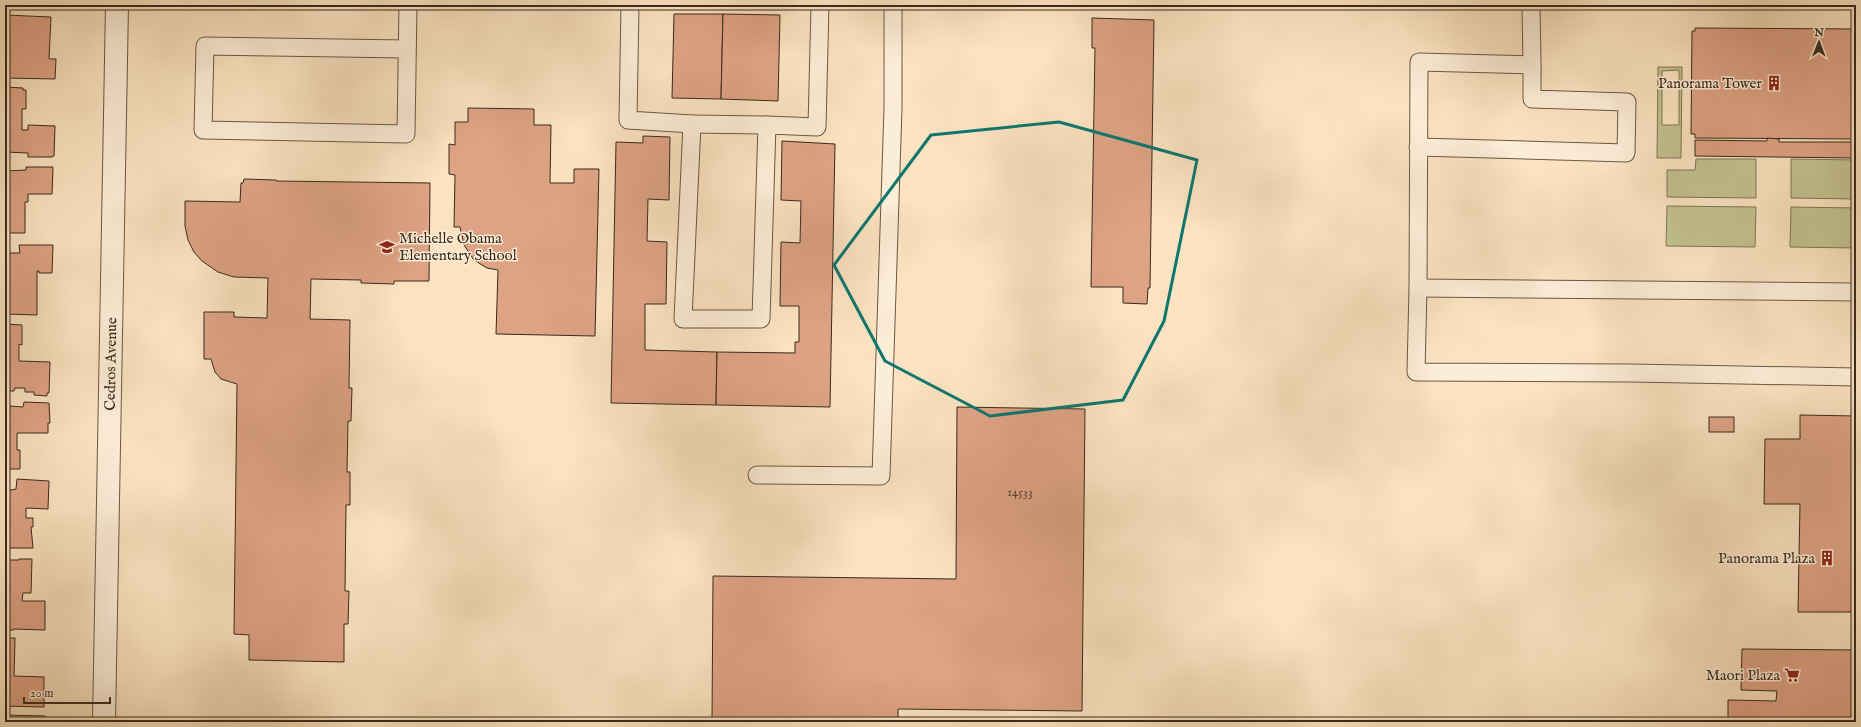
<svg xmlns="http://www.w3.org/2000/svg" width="1861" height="727" font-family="'IM FELL English',serif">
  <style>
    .green { fill: #c3c290; stroke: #7e7656; fill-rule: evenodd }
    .building { fill: #dea385; stroke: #392a1c }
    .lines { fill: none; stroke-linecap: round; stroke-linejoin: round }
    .service-casing { stroke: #6a5845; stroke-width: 19 }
    .minor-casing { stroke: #6a5845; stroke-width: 24 }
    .path { stroke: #392a1c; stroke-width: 2.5; stroke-dasharray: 1 2; stroke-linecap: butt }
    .service { stroke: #fcedd7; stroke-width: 17 }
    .minor { stroke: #fcedd7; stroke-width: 22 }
    .marked { fill: none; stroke: #0f766e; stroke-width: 3; stroke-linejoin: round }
    .labels { text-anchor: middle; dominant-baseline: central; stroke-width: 3; stroke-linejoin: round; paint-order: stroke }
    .number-label { font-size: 13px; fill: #624836 }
    .poi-label { font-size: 15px; fill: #392a1c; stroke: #fcedd7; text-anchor: end }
    .street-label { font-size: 15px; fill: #392a1c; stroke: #fcedd7 }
  </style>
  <rect width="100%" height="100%" fill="#fbe3c1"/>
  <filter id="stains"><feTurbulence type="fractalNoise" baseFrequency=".005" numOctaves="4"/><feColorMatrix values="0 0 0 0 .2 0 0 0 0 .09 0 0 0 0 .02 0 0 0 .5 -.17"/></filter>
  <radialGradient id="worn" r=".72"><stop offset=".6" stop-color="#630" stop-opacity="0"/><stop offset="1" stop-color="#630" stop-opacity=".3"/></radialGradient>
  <g class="green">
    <path d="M1658,67H1682L1681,158H1657ZM1679,70V125H1662V71Z"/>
    <path d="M1696,159H1756V198L1667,197V170H1695Z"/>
    <path d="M1791,159L1856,160V199L1791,198Z"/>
    <path d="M1667,206L1756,207L1755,247L1666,246Z"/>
    <path d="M1791,207L1856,208V248L1790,247Z"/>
  </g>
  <g class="building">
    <path d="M674,14H723L721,99L672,98Z"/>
    <path d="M723,14L780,15L778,101L721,99Z"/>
    <path d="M5,15L51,17L49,59H56L55,79L5,78V58H8L9,38H5Z"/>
    <path d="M1092,18L1154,20L1150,288H1148L1147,304L1123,303V287H1091L1095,48H1092Z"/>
    <path d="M1695,28L1856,29V139L1695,138V134H1691L1692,31H1695Z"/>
    <path d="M5,87L23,88V90H26V109H22V130H28V125L55,126L54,156L52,157H28V153L5,152Z"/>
    <path d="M468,108L534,109V125H551L550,183H574V169H599L595,336L496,334L498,270L487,268L474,260L464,245L460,227H454L455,175L449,174V144L455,145V122H468Z"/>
    <path d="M643,136L670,137L669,200L648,199L647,241L667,242L666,304H645V350L717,352L716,405L611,403L616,142L643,143Z"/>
    <path d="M1767,138L1779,139V142H1856V158L1695,156V140L1767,141Z"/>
    <path d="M782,141L835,144L830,407L716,405L717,352L795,353V342H799V306H780L781,242L800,243L801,201L781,200Z"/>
    <path d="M26,167H53L52,194H28V202H25V233H5V171L26,170Z"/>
    <path d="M244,179L276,180V181L430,183L429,281H394V284L361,283V280L311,279L310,319L350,320L349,388H352L351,421H348L347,472H350V505H346L345,591H349L348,624H344V662L249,660V635L234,634L237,384L221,379L215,372L211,359H204V312H234V317L267,318L268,278L234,277L218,272L202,261L194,252L188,240L185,226V201L240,202L241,183H243Z"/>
    <path d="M19,245H53L52,273H39V271H37V315L5,314V253H20Z"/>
    <path d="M5,324L22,325V345L19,344V361L50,362L49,393H47V396L34,395V392H25V388H15L14,391H7L8,386H5Z"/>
    <path d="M24,402L49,403L50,423H48V433H17V450H20V469H5V408H10V406L23,407Z"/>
    <path d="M957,407L1085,409L1082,711L898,709V722H712L713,576L956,579Z"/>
    <path d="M1800,415L1856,416V612H1798L1800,504H1764L1765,439H1800Z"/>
    <rect x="1709" y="417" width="25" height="15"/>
    <path d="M17,479L49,481L48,509L26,508V518H33V527H31L33,548H5V491L16,489Z"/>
    <path d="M19,559H32L31,593H23L22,601H45V630L14,629V630H5V560H19Z"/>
    <path d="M6,638H15L14,676L44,677V707L5,706V640Z"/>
    <path d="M1742,649L1856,650V722H1728V700L1776,701L1777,691L1741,690Z"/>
    <path d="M5,715L45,716V722H5Z"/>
  </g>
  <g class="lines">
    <g class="service-casing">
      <g id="service">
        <path d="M630,5L628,120L692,124L683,319H761L767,125L817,127L820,5"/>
        <path d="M1531,5L1532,65L1419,62L1418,288L1416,372L1631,373L1856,377"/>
        <path d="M407,49L205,46L203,130L406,134L408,5"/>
        <path d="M692,124L767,125"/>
        <path d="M1418,147L1626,153L1627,102L1532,99V65"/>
        <path d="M1418,288L1856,292"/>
        <path d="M757,475L881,476L893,108V5"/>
      </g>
    </g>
    <g class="minor-casing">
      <path id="minor" d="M104,722L117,5"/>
    </g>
    <path class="path" d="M1809,722V720"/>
    <use href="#service" class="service"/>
    <use href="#minor" class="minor"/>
  </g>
  <path class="marked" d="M1059,122L1197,160L1164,321L1123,400L990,416L885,361L834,265L931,135Z"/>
  <defs>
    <g id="building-bare" transform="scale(1.2)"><path d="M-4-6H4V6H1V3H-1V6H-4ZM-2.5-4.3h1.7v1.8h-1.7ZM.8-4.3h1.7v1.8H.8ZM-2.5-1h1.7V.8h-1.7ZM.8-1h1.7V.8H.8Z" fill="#8f2418" stroke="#fcedd7" stroke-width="2.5" paint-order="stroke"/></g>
    <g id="school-bare" transform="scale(1.2)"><path d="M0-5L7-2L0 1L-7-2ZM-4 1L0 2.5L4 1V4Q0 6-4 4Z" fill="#8f2418" stroke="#fcedd7" stroke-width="2.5" paint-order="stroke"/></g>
    <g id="supermarket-bare" transform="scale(1.2)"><path d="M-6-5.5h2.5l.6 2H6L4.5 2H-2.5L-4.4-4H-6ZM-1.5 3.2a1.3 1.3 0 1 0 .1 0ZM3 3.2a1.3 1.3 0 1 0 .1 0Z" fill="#8f2418" stroke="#fcedd7" stroke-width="2.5" paint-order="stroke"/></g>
  </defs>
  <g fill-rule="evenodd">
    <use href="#building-bare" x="1774" y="83"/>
    <use href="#school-bare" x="387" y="247"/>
    <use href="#building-bare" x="1827" y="558"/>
    <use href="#supermarket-bare" x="1792" y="675"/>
  </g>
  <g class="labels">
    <g class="number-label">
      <text x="1020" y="492">14533</text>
    </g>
    <g class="poi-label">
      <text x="1762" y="83">Panorama Tower</text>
      <text x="399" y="238" text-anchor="start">Michelle Obama<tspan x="399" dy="17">Elementary School</tspan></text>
      <text x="1815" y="558">Panorama Plaza</text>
      <text x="1780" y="675">Maori Plaza</text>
    </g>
    <g class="street-label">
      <text transform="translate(111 364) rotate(-89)">Cedros Avenue</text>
    </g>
  </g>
  <rect width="1861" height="727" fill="none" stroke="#fbe3c1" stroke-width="20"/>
  <rect x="6" y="6" width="1849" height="715" fill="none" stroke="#392a1c" stroke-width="2"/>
  <rect x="10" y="10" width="1841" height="707" fill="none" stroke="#392a1c"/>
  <g transform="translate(1819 42) rotate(1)" stroke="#fcedd7" stroke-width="3" paint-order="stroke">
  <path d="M0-3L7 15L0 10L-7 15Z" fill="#392a1c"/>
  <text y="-6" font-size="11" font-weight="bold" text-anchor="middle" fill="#392a1c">N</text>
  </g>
  <path d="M24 697v6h86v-6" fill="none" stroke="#392a1c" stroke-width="2"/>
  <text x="30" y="697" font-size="12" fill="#392a1c" stroke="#fcedd7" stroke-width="3" paint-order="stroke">20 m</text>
  <rect width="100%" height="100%" filter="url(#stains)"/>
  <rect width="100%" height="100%" fill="url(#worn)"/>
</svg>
